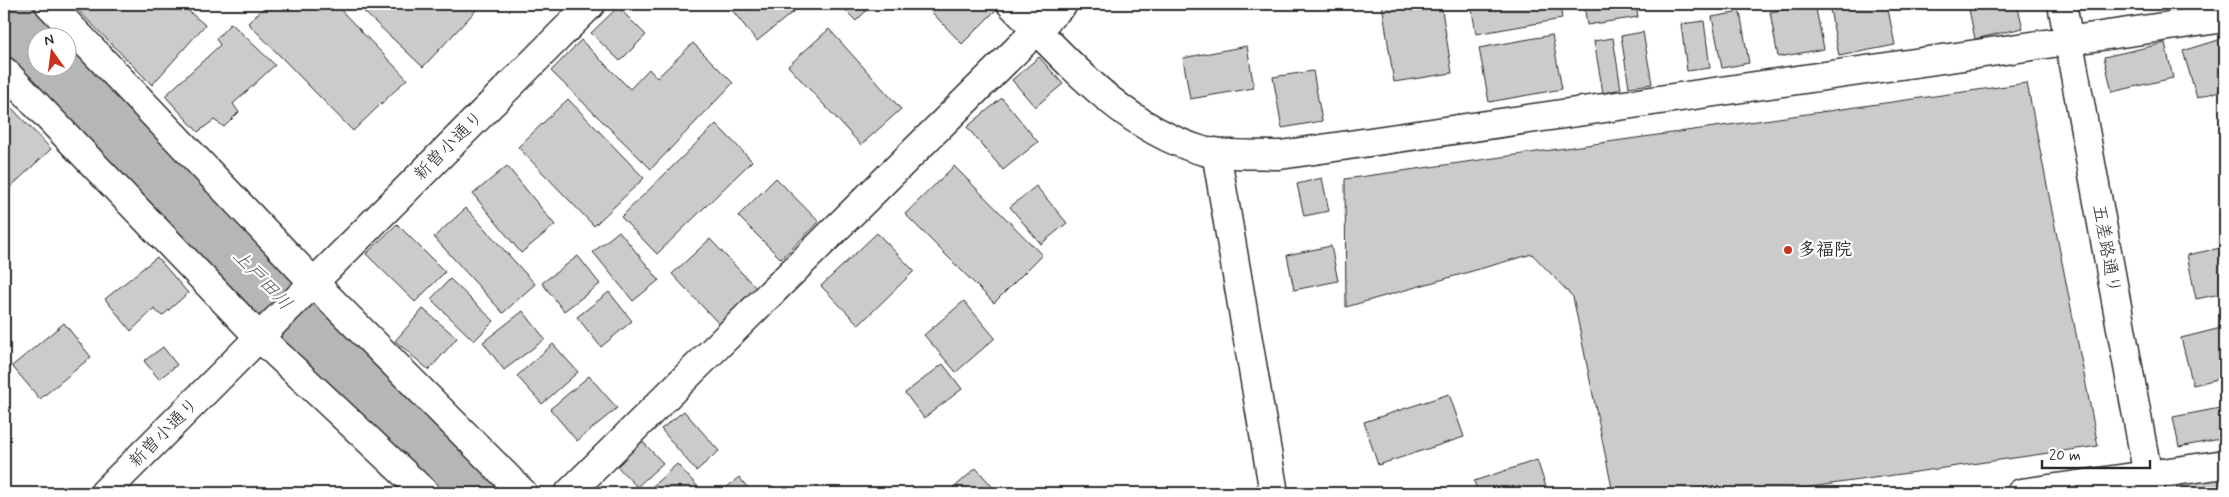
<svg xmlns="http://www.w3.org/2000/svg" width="2229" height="497" font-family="Mynerve,'Klee One',sans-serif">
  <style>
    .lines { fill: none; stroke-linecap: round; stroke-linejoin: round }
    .river { stroke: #b6b6b6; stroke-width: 64 }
    .building { fill: #cbcbcb; stroke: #2b2b2b }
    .minor-casing { stroke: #2b2b2b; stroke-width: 31 }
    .tertiary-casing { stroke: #2b2b2b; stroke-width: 31 }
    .secondary-casing { stroke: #2b2b2b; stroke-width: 31 }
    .minor { stroke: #fff; stroke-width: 28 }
    .tertiary { stroke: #fff; stroke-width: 28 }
    .secondary { stroke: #fff; stroke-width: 28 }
    .poi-dot { fill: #c8321e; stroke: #fff; stroke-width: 2 }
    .labels { text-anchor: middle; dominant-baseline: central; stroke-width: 4.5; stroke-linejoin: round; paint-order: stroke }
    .street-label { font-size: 18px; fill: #2b2b2b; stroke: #fff }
    .poi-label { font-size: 18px; font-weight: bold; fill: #2b2b2b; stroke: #fff; text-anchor: start }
    .water-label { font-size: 19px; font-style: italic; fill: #5c5c5c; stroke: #fff }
  </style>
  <rect width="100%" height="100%" fill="#fff"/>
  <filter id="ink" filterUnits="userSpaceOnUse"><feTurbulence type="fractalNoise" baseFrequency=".02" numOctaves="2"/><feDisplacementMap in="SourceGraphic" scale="10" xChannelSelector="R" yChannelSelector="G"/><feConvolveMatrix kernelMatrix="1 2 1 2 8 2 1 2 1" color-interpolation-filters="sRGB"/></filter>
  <g filter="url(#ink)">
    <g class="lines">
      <g class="river">
        <path d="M4,14L38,49"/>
        <path d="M56,68L469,493"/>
      </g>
    </g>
    <g class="building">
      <path d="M72,4H189L185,8L205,25L152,85Z"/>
      <path d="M268,4H335L407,79L353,131L248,23Z"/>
      <path d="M363,4H482L423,67L359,7Z"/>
      <path d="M727,4H795L798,8L757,41Z"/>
      <path d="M839,4H873L856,21Z"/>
      <path d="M924,4H990L996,10L962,44Z"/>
      <path d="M1382,4H1441L1452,73L1394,82Z"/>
      <path d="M1471,4H1560L1562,19L1476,34Z"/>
      <path d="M1584,4H1636L1638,17L1587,25Z"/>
      <path d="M1815,4L1824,49L1778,57L1770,12Z"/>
      <path d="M1829,4H1887L1895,45L1839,56Z"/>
      <path d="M1968,4H2017L2023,28L1975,39Z"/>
      <path d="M618,7L646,35L620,61L591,33Z"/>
      <path d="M1740,12L1749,63L1722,68L1712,17Z"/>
      <path d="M1704,21L1710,68L1687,71L1681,24Z"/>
      <path d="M231,23L275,65L233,104L239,112L224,127L214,120L198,132L165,96L220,45L216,39Z"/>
      <path d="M829,29L901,109L861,145L788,66Z"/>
      <path d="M1643,32L1652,84L1629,87L1621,36Z"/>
      <path d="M1552,35L1562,89L1489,102L1479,48Z"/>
      <path d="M1613,38L1621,89L1603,93L1594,41Z"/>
      <path d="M2225,38V89L2197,98L2183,51Z"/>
      <path d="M581,40L630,89L649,69L657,78L693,43L733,83L651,169L551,71Z"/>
      <path d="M2165,43L2173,78L2112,92L2104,57Z"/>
      <path d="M1247,46L1254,88L1190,99L1183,58Z"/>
      <path d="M1039,57L1063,84L1035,107L1012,80Z"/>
      <path d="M1313,71L1322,121L1282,128L1273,77Z"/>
      <path d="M2027,83L2098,446L1768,493H1613L1573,297L1532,254L1346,307L1345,179Z"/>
      <path d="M1002,98L1038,142L1003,170L967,127Z"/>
      <path d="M568,99L644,178L594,226L518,147Z"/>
      <path d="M4,100L51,149L4,193Z"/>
      <path d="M716,124L752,161L657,254L621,217Z"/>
      <path d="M507,166L555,225L521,253L473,194Z"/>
      <path d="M954,166L1042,255L994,303L905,214Z"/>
      <path d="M776,178L819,222L781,259L738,216Z"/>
      <path d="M1322,178L1329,211L1304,216L1297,184Z"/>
      <path d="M1036,186L1067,223L1041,244L1010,207Z"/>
      <path d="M466,208L535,284L503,313L434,237Z"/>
      <path d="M397,224L445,272L415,302L366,254Z"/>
      <path d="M619,231L659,280L633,301L593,252Z"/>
      <path d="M877,233L914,271L859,325L821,286Z"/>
      <path d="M710,239L757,289L719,324L672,274Z"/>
      <path d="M1331,246L1338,281L1294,290L1287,255Z"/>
      <path d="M2225,247V293L2196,299L2187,255Z"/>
      <path d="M578,256L600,284L564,311L542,283Z"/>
      <path d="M157,257L188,293L162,316L154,309L131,331L105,299Z"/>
      <path d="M450,279L494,321L474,341L431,299Z"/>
      <path d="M609,292L632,321L601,347L577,317Z"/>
      <path d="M964,301L995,338L956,372L924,335Z"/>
      <path d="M423,309L457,338L429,370L395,341Z"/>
      <path d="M523,311L545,339L504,370L483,342Z"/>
      <path d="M64,323L91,357L40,399L12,366Z"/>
      <path d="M2225,327V377L2193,385L2181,338Z"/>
      <path d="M553,344L578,372L542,404L517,376Z"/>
      <path d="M163,347L177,365L159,379L144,361Z"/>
      <path d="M943,364L962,389L924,418L905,393Z"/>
      <path d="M589,376L617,408L577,441L550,409Z"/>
      <path d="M1449,394L1464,437L1378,465L1364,422Z"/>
      <path d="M2225,407V438L2179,447L2173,417Z"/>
      <path d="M684,411L719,451L696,471L661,429Z"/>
      <path d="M641,440L663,463L637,487L615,464Z"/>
      <path d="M1537,460L1548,493H1478L1474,481Z"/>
      <path d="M677,464L701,490L698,493H645Z"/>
      <path d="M976,468L998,493H948Z"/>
      <path d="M2225,474V493H2178L2176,483Z"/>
      <path d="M739,477L752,493H720Z"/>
    </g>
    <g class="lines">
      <g class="minor-casing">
        <g id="minor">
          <path d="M49,4L313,282L523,493"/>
          <path d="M1011,4C1067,60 1121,126 1200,150C1217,156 1260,154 1280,155L2225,18"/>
          <path d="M4,71L259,337L425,493"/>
          <path d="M1216,152L1274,493"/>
          <path d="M569,493L1063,4"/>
          <path d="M2021,493L2225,464"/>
        </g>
      </g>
      <g class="tertiary-casing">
        <path id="tertiary" d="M104,493L591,4"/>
      </g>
      <g class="secondary-casing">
        <path id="secondary" d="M2062,4L2151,493"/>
      </g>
      <use href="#minor" class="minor"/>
      <use href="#tertiary" class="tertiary"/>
      <use href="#secondary" class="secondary"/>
    </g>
  </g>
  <circle class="poi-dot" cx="1788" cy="250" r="5"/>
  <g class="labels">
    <g class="street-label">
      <text transform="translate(449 146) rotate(-45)">新曽小通り</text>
      <text transform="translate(2106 249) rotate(80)">五差路通り</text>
      <text transform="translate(164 433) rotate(-45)">新曽小通り</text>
    </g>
    <g class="poi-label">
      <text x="1798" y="250">多福院</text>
    </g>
    <g class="water-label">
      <text transform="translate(262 280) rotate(46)">上戸田川</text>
    </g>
  </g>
  <rect width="2229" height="497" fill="none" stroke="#fff" stroke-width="20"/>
  <rect x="10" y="10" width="2209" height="477" fill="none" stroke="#2b2b2b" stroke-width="2" filter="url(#ink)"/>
  <g transform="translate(52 52) rotate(346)"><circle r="24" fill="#ffffff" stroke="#aaaaaa"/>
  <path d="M0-4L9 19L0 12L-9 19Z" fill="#c8321e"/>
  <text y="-8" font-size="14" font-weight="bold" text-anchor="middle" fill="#2b2b2b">N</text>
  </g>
  <path d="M2042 460v8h108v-8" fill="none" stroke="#2b2b2b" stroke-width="2.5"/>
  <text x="2049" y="460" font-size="15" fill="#2b2b2b" stroke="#ffffff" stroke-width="4" paint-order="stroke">20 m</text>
</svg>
